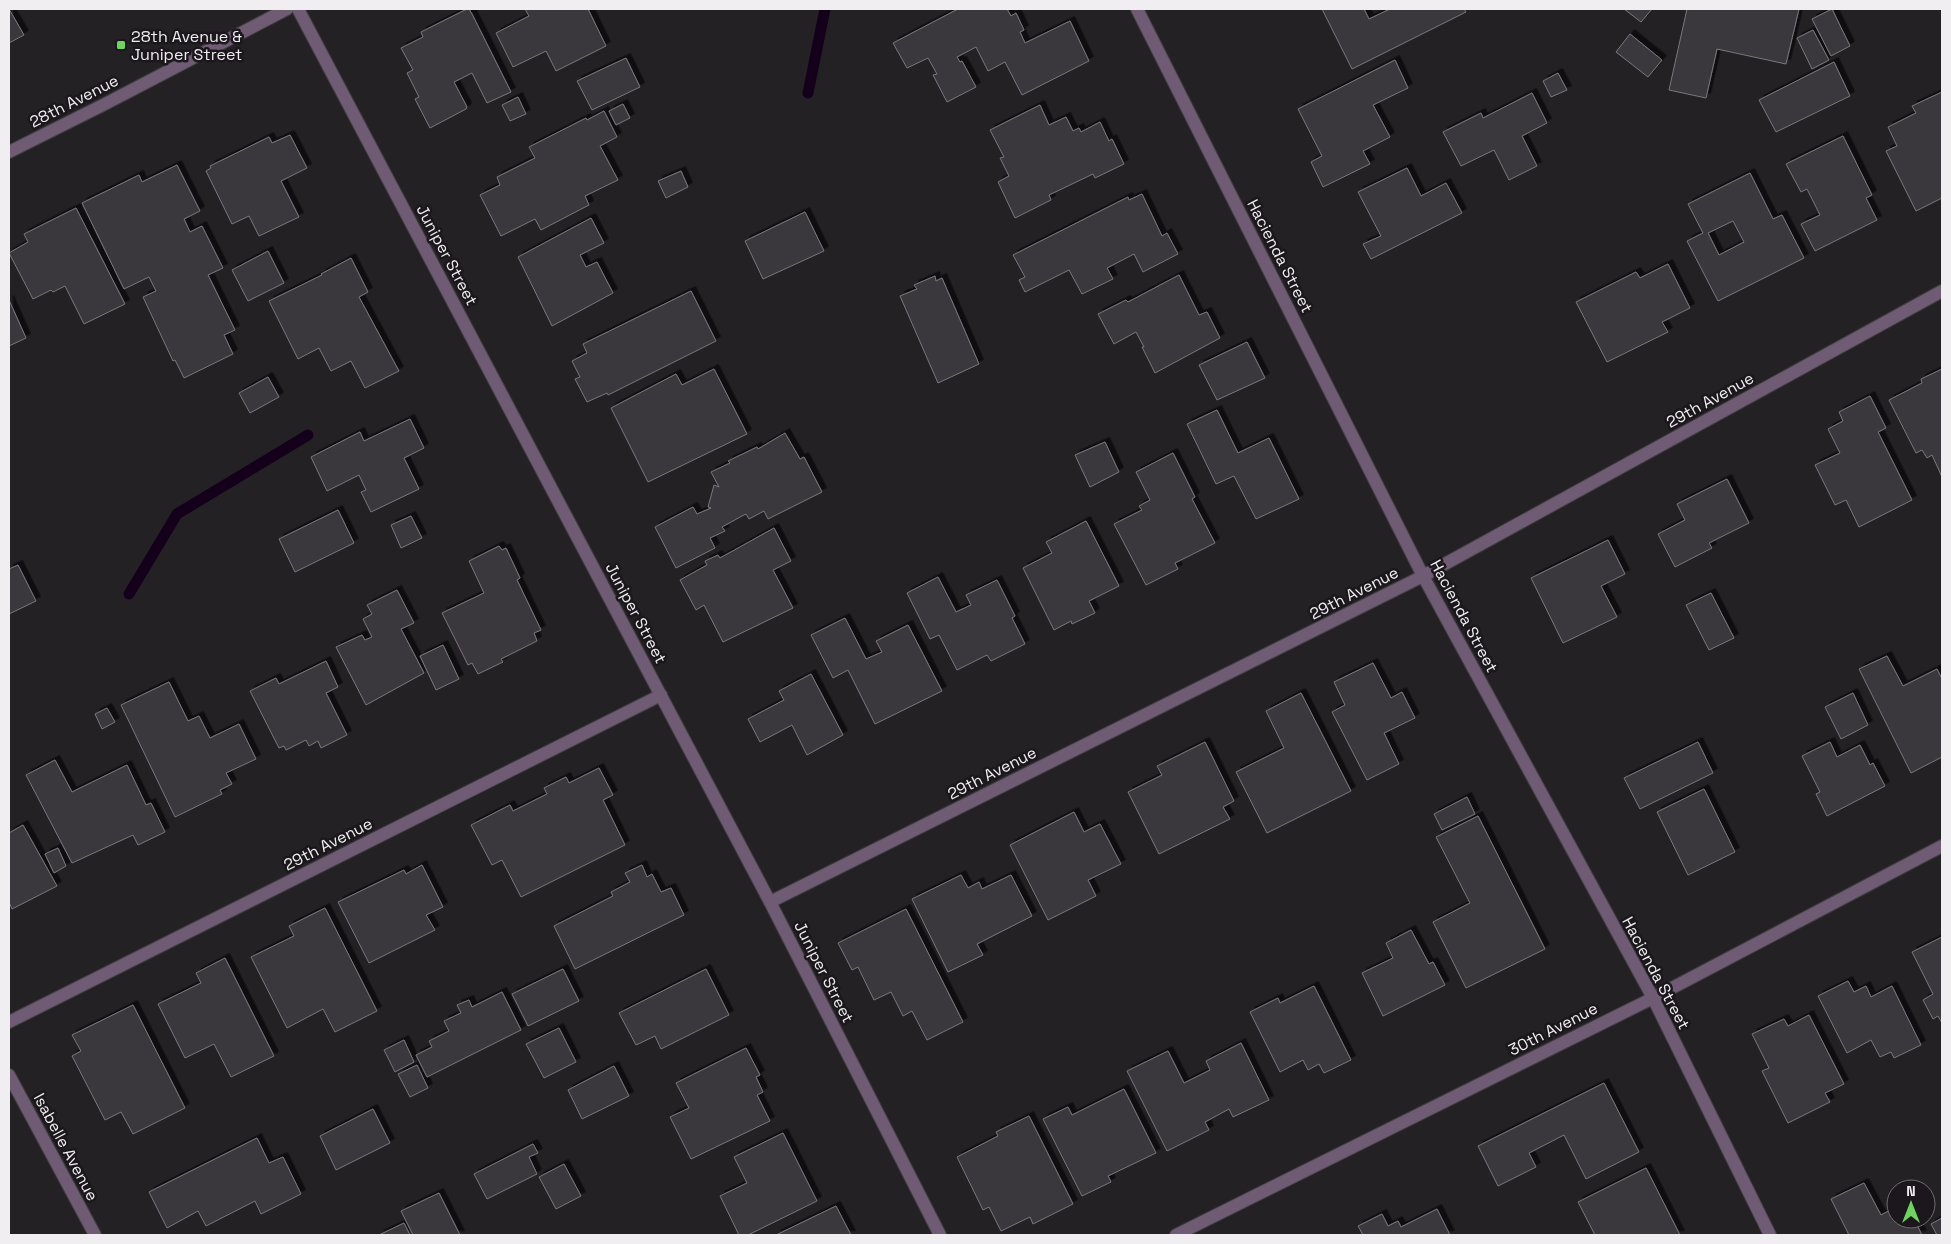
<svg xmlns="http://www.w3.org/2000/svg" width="1951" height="1244" font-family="'Space Grotesk',sans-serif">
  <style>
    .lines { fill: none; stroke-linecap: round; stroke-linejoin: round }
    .stream { stroke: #15001b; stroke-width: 11 }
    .building { fill: #3b373c; stroke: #7c777d; fill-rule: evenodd; filter: url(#shadow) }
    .minor-casing { stroke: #413e42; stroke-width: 14 }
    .minor { stroke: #6f5b73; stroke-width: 12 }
    .poi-dot { fill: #70d35f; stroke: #1b171c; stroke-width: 2 }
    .labels { text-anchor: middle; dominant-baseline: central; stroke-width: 5; stroke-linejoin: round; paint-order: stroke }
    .poi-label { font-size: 16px; fill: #f0eef1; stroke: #1b171c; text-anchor: start }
    .street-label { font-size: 16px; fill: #f0eef1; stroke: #1b171c }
  </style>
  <defs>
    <filter id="shadow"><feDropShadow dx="4.5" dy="-4.5" stdDeviation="0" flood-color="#0009"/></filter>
  </defs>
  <rect width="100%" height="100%" fill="#242125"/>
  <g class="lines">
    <g class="stream">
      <path d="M808,93L825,9"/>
      <path d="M129,594L177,514L308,435"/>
    </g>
  </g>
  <g class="building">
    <path d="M9,9L24,35L9,43Z"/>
    <path d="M467,9H469L472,14L511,92L487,103L472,73L454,82L467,107L466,109L430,128L415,99L419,97L407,73L413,70L401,48L423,37L421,32Z"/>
    <path d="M525,9H588L606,46L556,71L546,51L513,67L496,33L529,16Z"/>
    <path d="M958,9H1007L1011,16L1016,13L1024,30L1020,32L1025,43L1070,21L1089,61L1022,95L1005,62L988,71L976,47L957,57L960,62L962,61L976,87L947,102L933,75L937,74L928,58L907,68L893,43Z"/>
    <path d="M1322,9H1364L1369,19L1390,9H1464L1466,12L1352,69Z"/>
    <path d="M1624,9H1652L1641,22Z"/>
    <path d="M1687,9H1799L1786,64L1717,49L1706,98L1669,90Z"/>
    <path d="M1832,9L1850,46L1831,56L1812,19Z"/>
    <path d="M1813,30L1829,60L1812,69L1797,38Z"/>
    <path d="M1630,34L1662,60L1648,77L1616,52Z"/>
    <path d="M626,58L640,87L592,110L577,81Z"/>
    <path d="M1395,60L1408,88L1373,105L1390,137L1363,151L1370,164L1323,187L1311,162L1322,156L1298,109Z"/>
    <path d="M1834,62L1850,96L1776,132L1759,100Z"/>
    <path d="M1558,73L1567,90L1551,97L1543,81Z"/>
    <path d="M1942,92V198L1916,211L1886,151L1897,146L1888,127L1916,113L1912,106Z"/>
    <path d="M1532,93L1547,123L1522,136L1537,166L1509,180L1494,150L1461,166L1443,132L1481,113L1483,118Z"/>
    <path d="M518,97L526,114L510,121L502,105Z"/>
    <path d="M623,104L630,118L616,125L609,111Z"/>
    <path d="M1040,105L1049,125L1066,117L1073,131L1079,128L1081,132L1100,122L1109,141L1112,139L1124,164L1095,178L1093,174L1049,195L1051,200L1015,218L998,182L1009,176L1000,158L1004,157L990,130Z"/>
    <path d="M604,111L617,137L600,146L618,180L585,196L589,205L541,230L535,219L501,236L480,195L500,185L497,177L535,158L529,147L586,118L587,120Z"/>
    <path d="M290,135L307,168L281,181L299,217L259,236L249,216L232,224L206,171L211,168L210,166L269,137L272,143Z"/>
    <path d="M1843,136L1872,195L1866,198L1877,220L1815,251L1801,224L1820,215L1807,189L1801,192L1786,164Z"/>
    <path d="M177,165L200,211L184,219L190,232L202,226L223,268L208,275L235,330L224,335L233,354L184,378L175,360L173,361L143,297L156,291L149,277L124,289L82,203L139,175L142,182Z"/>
    <path d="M1407,168L1421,196L1446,183L1462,213L1371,259L1363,244L1381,236L1358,192Z"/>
    <path d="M681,171L688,187L666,198L658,181Z"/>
    <path d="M1750,173L1773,219L1782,215L1804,258L1718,301L1687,241L1703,233L1688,204ZM1733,221L1744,242L1719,255L1708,233Z"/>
    <path d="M1142,194L1162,236L1167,233L1178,254L1143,272L1134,254L1107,268L1113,279L1082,294L1069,270L1025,292L1019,280L1025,277L1013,255L1128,197L1129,200Z"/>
    <path d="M76,208L125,304L84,324L65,286L53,292L51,290L33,299L9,253L28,242L24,234Z"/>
    <path d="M805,212L824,251L763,279L745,241Z"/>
    <path d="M591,218L604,243L580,255L586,267L597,262L613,293L552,326L518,257Z"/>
    <path d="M268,251L284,283L248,301L232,270Z"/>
    <path d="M351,258L368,292L359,297L399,371L365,388L351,361L331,371L319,348L298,359L269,301L322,275L321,274Z"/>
    <path d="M1668,264L1690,308L1662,322L1668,332L1607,362L1576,302L1636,272L1640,278Z"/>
    <path d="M1179,275L1199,315L1207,312L1220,338L1155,373L1142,347H1144L1136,332L1114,344L1098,314L1126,300L1128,302Z"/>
    <path d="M935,276L936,281L942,278L979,364L938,383L900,296L917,289L914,285Z"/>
    <path d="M691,291L716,341L608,395L607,393L587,402L575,379L580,377L572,361L587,353L583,344Z"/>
    <path d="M9,300L26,338L9,346Z"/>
    <path d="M1247,342L1265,378L1217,400L1199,365Z"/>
    <path d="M714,369L747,434L648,482L611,408L676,374L682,385Z"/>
    <path d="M1942,369V477L1932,455L1927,458L1922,450L1916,453L1889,400L1922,383L1921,379Z"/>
    <path d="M268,377L279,397L250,413L239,393Z"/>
    <path d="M1870,396L1886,428L1878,432L1912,500L1859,527L1846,500L1835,505L1815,465L1840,453L1828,429L1843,421L1839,412Z"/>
    <path d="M1217,410L1238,453L1269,438L1299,499L1256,519L1234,476L1216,484L1187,424Z"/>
    <path d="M410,419L424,448L404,458L419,489L371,512L361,492L366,490L359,475L327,491L311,457L360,432L364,441Z"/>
    <path d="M785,433L800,459L804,457L822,492L768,519L764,511L749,519L746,514L742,516L722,527L725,531L710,538L715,548L676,568L655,527L693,507L697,514L711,508L708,507L714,485L719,487L711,472L730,463L728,461L757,447L758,449Z"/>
    <path d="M1105,442L1119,472L1090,487L1075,455Z"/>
    <path d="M1173,453L1195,497L1192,499L1215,543L1175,563L1178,569L1146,585L1114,524L1142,510L1139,506L1150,500L1136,472Z"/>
    <path d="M1727,479L1749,523L1709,543L1712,548L1675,567L1658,534L1685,520L1677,504Z"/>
    <path d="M338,510L354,543L295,572L279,539Z"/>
    <path d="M411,516L422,538L401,548L391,525Z"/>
    <path d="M1086,521L1119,586L1089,601L1095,613L1072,624L1071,621L1054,630L1023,568L1052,553L1046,542Z"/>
    <path d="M774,528L791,561L773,570L793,608L723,642L704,605L696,610L680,580L707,565L705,561L718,555L720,558Z"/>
    <path d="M1608,540L1625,574L1601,586L1617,617L1563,643L1531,578Z"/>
    <path d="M499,546L502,550L506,548L520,578L517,580L541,630L534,633L537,641L501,659L503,662L478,674L472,663L468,665L442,613L484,593L469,561Z"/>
    <path d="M18,565L36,601L9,614V569Z"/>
    <path d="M938,577L956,612L971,605L966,595L997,580L1015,616L1012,618L1025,644L991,661L987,655L957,670L939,635L930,639L907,593Z"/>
    <path d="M397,590L414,623L401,629L424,673L366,705L336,647L362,635L365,640L372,637L363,619L372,614L367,605Z"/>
    <path d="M1711,593L1734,638L1709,650L1686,605Z"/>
    <path d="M845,618L866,659L882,652L876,641L908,625L942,691L875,724L848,670L833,678L811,635Z"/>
    <path d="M443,645L459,679L436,690L420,656Z"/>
    <path d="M1887,656L1903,686L1937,669L1942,679V757L1911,773L1859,669Z"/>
    <path d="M326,661L338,687L326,693L347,735L321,748L318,741L309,746L306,740L286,750L284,746L279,748L250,691L276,678L279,684Z"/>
    <path d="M1373,663L1391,698L1402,692L1415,718L1384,733L1399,764L1367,780L1332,712L1345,705L1334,682Z"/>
    <path d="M811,674L843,735L807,755L792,725L760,742L748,719L784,700L779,691Z"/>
    <path d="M169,682L188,721L199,716L210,738L239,724L256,759L226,773L232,784L220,790L222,794L175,817L121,705Z"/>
    <path d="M1301,693L1351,791L1267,833L1236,772L1284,748L1266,711Z"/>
    <path d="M1853,693L1868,725L1841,739L1825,707Z"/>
    <path d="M107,708L115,722L102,729L95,714Z"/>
    <path d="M1205,742L1234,801L1223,807L1230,819L1159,854L1128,792L1162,775L1157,766Z"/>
    <path d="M1698,742L1713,773L1640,809L1624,778Z"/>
    <path d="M1830,742L1837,757L1860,745L1870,765L1873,763L1885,786L1827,816L1816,794L1820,792L1802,756Z"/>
    <path d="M55,760L72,792L127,765L146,805L151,803L165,832L138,845L133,835L72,863L26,775Z"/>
    <path d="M599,768L613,795L603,800L625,845L521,897L502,860L492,865L471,825L510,805L513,811L547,794L544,788L566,777L569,783Z"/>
    <path d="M1704,789L1735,852L1688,875L1657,812Z"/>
    <path d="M1467,797L1475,814L1442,830L1434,814Z"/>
    <path d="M1074,812L1084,832L1100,824L1121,864L1088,880L1096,896L1048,920L1010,845Z"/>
    <path d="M1478,816L1545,949L1466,988L1433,922L1470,903L1436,837Z"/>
    <path d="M23,825L57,886L12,909L9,902V833Z"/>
    <path d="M58,848L66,866L54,873L45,854Z"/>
    <path d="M422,865L443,907L426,915L435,930L369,963L338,902L404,870L406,874Z"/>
    <path d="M642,865L647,877L652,874L661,892L671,888L684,915L575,969L554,926L613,896L611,892L630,882L625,873Z"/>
    <path d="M961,875L968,888L979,882L982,889L1011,875L1032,916L977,944L983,955L948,972L912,899Z"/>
    <path d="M325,908L377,1011L335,1032L323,1009L287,1028L251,957L294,936L289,926Z"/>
    <path d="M906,909L963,1022L927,1040L912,1011L903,1016L891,992L874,1000L858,967L852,970L838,943Z"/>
    <path d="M1411,930L1429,964L1433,962L1445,985L1383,1016L1362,973L1393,958L1386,943Z"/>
    <path d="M1942,937V1023L1938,1016L1933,1019L1923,1000L1933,994L1912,952Z"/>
    <path d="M225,958L274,1056L231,1077L214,1044L185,1058L158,1004L201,983L196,973Z"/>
    <path d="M563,969L579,1001L528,1026L512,994Z"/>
    <path d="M706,969L729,1015L661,1049L655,1036L636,1045L619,1013Z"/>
    <path d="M1848,981L1854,992L1866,986L1871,997L1892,986L1921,1045L1894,1058L1891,1052L1880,1057L1871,1040L1847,1053L1818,996Z"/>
    <path d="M1314,986L1351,1060L1324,1073L1319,1064L1308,1070L1303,1060L1280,1072L1250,1012L1278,998L1280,1003Z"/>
    <path d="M502,992L521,1030L427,1077L416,1055L432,1047L429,1041L449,1031L444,1021L461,1013L457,1005L469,1000L472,1007Z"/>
    <path d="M133,1005L185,1108L133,1134L121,1112L105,1120L72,1056L81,1051L72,1035Z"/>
    <path d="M1809,1015L1844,1084L1825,1093L1830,1102L1788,1123L1762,1071L1769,1068L1752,1034L1784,1019L1788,1026Z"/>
    <path d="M559,1028L576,1062L544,1078L526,1044Z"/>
    <path d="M404,1040L414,1062L395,1072L384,1050Z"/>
    <path d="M1241,1043L1269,1100L1233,1117L1229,1109L1205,1122L1209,1130L1167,1151L1127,1071L1168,1051L1184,1083L1210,1070L1206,1061Z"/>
    <path d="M746,1048L760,1075L756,1077L763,1092L757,1095L770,1121L691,1159L670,1117L689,1108L676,1083Z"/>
    <path d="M417,1065L428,1088L410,1097L398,1074Z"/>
    <path d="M614,1066L629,1096L582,1119L568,1090Z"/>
    <path d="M1604,1083L1639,1152L1586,1179L1564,1135L1529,1153L1536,1167L1498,1186L1478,1146Z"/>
    <path d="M1124,1089L1156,1153L1108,1176L1111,1182L1082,1196L1043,1119L1068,1107L1072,1115Z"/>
    <path d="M373,1109L390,1143L336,1170L320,1136Z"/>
    <path d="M1029,1116L1073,1204L1033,1224L1030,1217L1001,1231L989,1207L983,1210L957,1157L998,1136L996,1132Z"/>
    <path d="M783,1133L817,1201L748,1235H739L720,1196L747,1183L734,1157Z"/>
    <path d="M257,1138L269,1163L283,1157L301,1194L261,1214L255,1201L206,1226L198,1211L167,1228L149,1192Z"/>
    <path d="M533,1144L538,1153L529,1157L537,1174L487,1199L474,1174Z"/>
    <path d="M564,1164L581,1196L556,1209L539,1177Z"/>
    <path d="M1646,1168L1680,1235H1595L1578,1202Z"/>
    <path d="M1864,1183L1881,1215L1896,1207V1219H1914L1922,1235H1849L1831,1199Z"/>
    <path d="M439,1193L460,1235H413L401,1211Z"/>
    <path d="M836,1206L851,1235H776Z"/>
    <path d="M1437,1209L1450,1235H1363L1358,1226L1382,1214L1388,1226L1398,1221L1401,1227Z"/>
    <path d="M1942,1218V1235H1937L1931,1224Z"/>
    <path d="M404,1223L410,1235H379Z"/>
  </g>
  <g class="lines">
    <g class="minor-casing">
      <g id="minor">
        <path d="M298,9L770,902L940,1235"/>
        <path d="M1137,9L1423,576L1653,998L1770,1235"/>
        <path d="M9,152L105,104L287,9"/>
        <path d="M770,902L1423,576L1942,291"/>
        <path d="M9,1022L661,695"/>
        <path d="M9,1075L95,1235"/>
        <path d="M1176,1235L1653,998L1942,846"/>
      </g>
    </g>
    <use href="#minor" class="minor"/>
  </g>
  <rect class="poi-dot" x="116" y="40" width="10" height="10" rx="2.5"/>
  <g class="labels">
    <g class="poi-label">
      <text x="131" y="36">28th Avenue &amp;<tspan x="131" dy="18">Juniper Street</tspan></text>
    </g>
    <g class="street-label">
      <text transform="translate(74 101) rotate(-27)">28th Avenue</text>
      <text transform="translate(447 255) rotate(62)">Juniper Street</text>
      <text transform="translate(1280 256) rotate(63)">Hacienda Street</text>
      <text transform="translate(1710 400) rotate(-29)">29th Avenue</text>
      <text transform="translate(1354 593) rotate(-27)">29th Avenue</text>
      <text transform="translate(636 613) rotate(62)">Juniper Street</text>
      <text transform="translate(1464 616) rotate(62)">Hacienda Street</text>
      <text transform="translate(992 773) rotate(-27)">29th Avenue</text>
      <text transform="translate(328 844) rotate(-27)">29th Avenue</text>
      <text transform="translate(824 972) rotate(63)">Juniper Street</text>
      <text transform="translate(1656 973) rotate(62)">Hacienda Street</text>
      <text transform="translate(1553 1029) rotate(-27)">30th Avenue</text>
      <text transform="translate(66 1147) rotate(62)">Isabelle Avenue</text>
    </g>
  </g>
  <rect width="1951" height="1244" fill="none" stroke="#f0eef1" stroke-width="20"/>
  <g transform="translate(1911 1204)"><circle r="24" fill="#1b171c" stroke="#706d71"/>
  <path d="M0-4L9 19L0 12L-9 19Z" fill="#70d35f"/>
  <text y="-8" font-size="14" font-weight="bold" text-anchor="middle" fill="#f0eef1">N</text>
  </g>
</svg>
